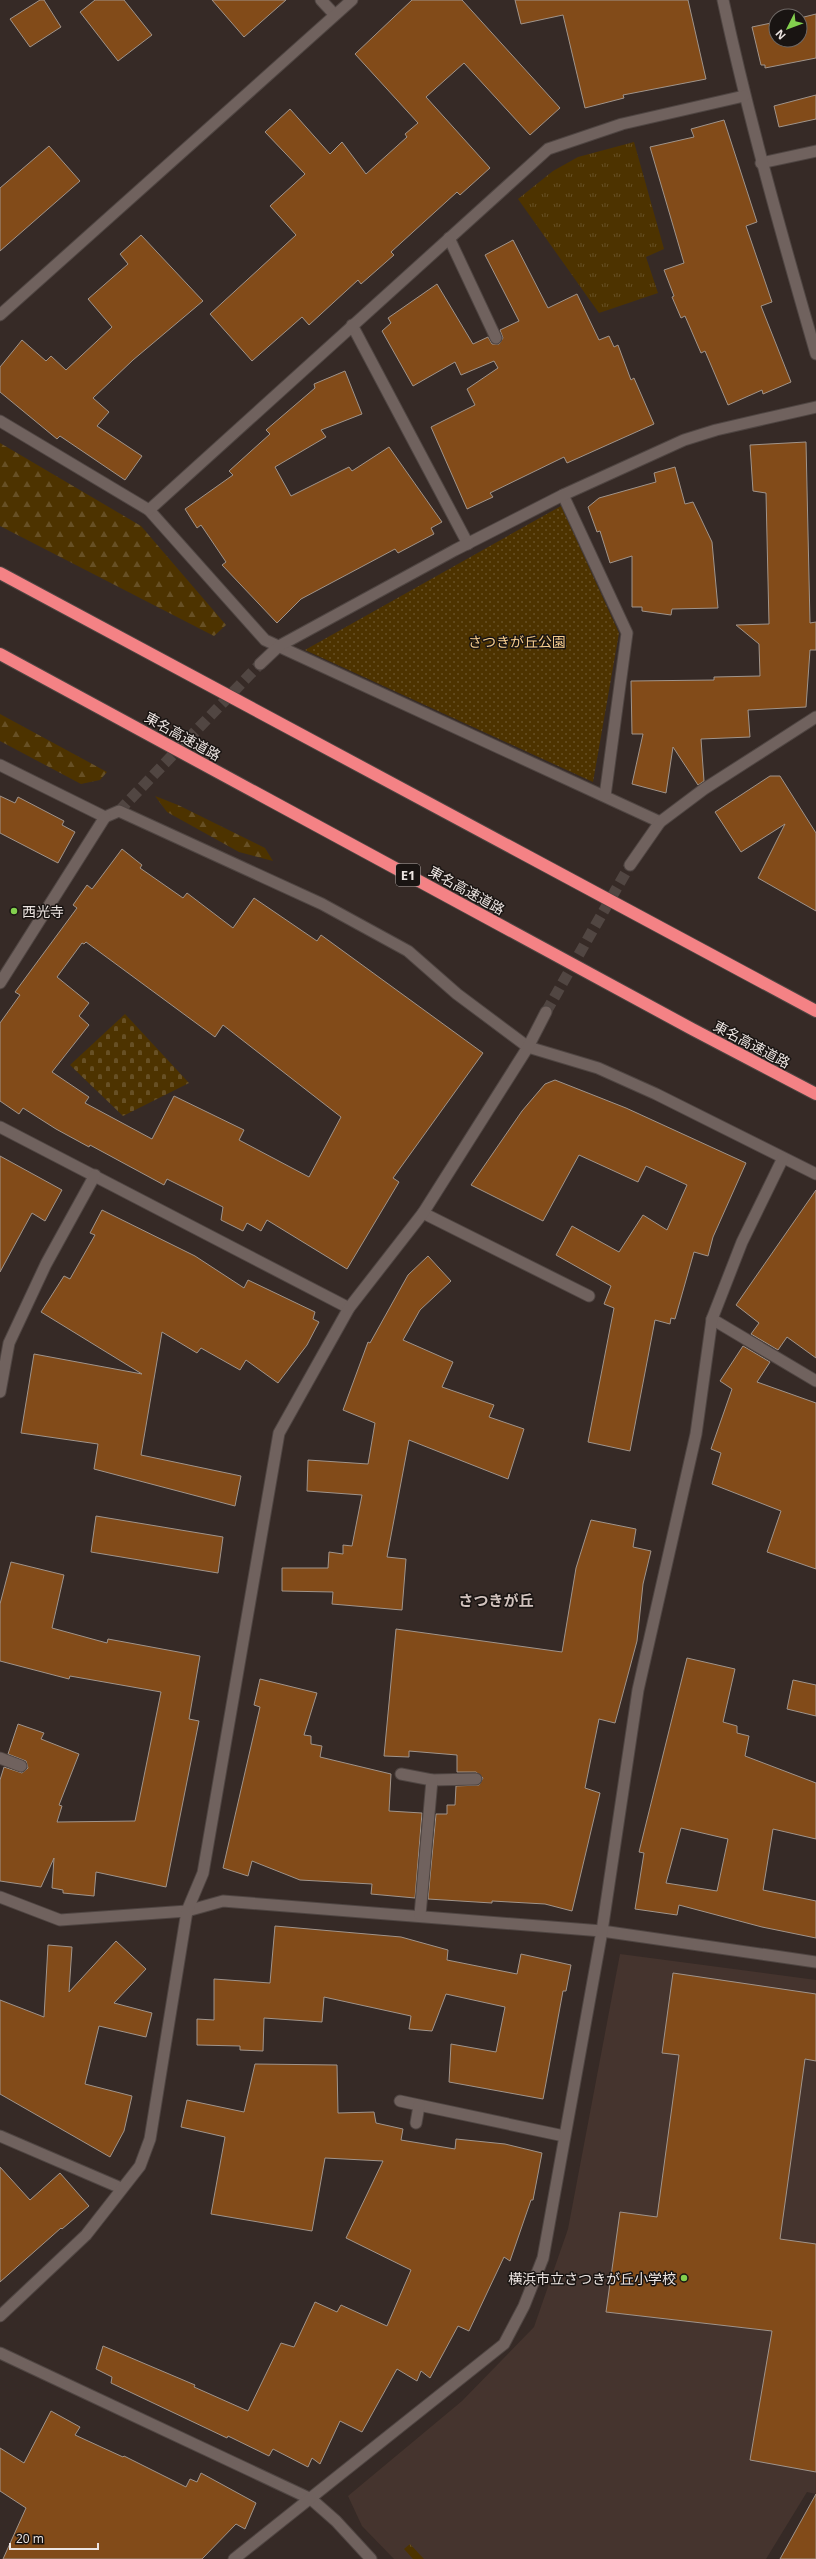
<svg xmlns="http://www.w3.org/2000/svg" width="816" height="2559" font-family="'Open Sans','Noto Sans JP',sans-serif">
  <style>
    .built { fill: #45342e }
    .grass { fill: url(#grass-tufts) }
    .forest { fill: url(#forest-firs) }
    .cemetery { fill: url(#cemetery-stones) }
    .park { fill: url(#park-dots) }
    .building { fill: #824b19; stroke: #a0948b; fill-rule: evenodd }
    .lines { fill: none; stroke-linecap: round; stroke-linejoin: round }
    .minor-tunnel { stroke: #514642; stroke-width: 11; stroke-dasharray: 11 5.5; stroke-linecap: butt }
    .service-casing { stroke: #4f4542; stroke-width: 13 }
    .minor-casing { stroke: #4f4542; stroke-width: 13 }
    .tertiary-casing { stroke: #4f4542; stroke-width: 13 }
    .motorway-casing { stroke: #4f4542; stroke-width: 14 }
    .service { stroke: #70625e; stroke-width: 11 }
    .minor { stroke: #70625e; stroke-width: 11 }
    .tertiary { stroke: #70625e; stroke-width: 11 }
    .motorway { stroke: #f48285; stroke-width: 12 }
    .poi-dot { fill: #83d04e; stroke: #191412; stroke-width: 1.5 }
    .labels { text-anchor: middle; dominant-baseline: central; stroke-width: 3; stroke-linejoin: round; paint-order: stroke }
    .shield { fill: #191412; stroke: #ada6a4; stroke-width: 1 }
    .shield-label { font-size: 13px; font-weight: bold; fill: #ede5e2 }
    .park-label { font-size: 14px; fill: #f5cc8e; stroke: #191412 }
    .street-label { font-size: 14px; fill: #ede5e2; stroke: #191412 }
    .poi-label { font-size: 14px; fill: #ede5e2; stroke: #191412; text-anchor: start }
    .neighbourhood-label { font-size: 15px; font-weight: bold; fill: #d1c2bd; stroke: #191412 }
  </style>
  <defs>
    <pattern id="grass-tufts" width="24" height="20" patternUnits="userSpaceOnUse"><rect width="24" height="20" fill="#4d3300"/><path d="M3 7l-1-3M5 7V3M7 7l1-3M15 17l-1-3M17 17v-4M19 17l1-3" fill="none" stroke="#675025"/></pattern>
    <pattern id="forest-firs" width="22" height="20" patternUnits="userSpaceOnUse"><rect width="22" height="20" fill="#4d3300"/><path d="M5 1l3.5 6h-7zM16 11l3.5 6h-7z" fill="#675025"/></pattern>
    <pattern id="cemetery-stones" width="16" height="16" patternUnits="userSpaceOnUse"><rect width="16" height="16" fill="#4d3300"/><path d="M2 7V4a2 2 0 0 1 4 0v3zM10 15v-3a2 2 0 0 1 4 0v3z" fill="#675025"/></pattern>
    <pattern id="park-dots" width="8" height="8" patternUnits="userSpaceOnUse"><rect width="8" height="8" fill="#4d3300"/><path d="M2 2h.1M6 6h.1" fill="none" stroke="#675025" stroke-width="1.8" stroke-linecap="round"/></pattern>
  </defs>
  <rect width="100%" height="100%" fill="#362a26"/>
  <path class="built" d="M620,1954L816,1980V2494L807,2492L766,2559H394L362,2526L348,2496L462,2401L534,2327L568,2229Z"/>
  <g class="grass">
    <path d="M634,142L664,249L646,257L658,293L599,313L518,199L553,171L578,157Z"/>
    <path d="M410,2544L424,2559H413L404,2549Z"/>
  </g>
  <g class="forest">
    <path d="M0,443L141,526L226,625L214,636L0,526Z"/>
    <path d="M0,714L107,772L100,780L81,784L0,741Z"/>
    <path d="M155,796L178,805L265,848L273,861L239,852L167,812Z"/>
  </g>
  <path class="cemetery" d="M125,1014L189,1083L123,1116L70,1065Z"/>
  <path class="park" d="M561,506L619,633L593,782L305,650Z"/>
  <g class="building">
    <path d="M40,0H44L61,27L30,47L10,19Z"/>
    <path d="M95,0H124L152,35L118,61L80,12Z"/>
    <path d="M212,0H286L244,37Z"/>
    <path d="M412,0H462L560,108L530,135L464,63L426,97L490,168L460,195L457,192L391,252L394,255L361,284L358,280L309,325L302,317L252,361L210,314L296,235L270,206L305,174L265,132L290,109L330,154L342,142L366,174L407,137L405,134L418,123L355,54Z"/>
    <path d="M515,0H688L706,79L623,95L624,98L585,108L563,15L521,24Z"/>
    <path d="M816,14V58L765,68V65H761L752,27L776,22V40H800V18Z"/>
    <path d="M816,95V119L779,127L774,106Z"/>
    <path d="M724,120L757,222L746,226L772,302L761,306L791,382L763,394L762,390L728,405L705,351L701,353L685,316L681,318L672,297L674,296L664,270L684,263L650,147L694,137L691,129Z"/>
    <path d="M49,146L80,181L0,251V188Z"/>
    <path d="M141,235L203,301L133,360L93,398L109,412L97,426L142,456L125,480L60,436L57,439L0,392V367L22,340L46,361L51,356L66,370L112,327L88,299L128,264L120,254Z"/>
    <path d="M513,240L548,308L577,294L599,340L609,336L614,347L618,345L631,380L634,378L654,424L567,463L564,457L490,493L493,497L467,509L431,427L475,405L467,389L498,368L494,361L461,375L455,362L413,386L382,331L391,323L388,318L437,284L473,344L488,337L492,344H499L503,338L500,330L519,321L485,255Z"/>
    <path d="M345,371L362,414L321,430L326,437L275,467L291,496L349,467L352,471L389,447L442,522L431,528L434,534L398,553L395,549L301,599L277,623L222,565L226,562L201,525L197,528L185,509L233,475L229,471L270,434L266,430L315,388L314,384Z"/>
    <path d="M806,442L810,623L816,622V650H810L806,707L748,710L750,737L701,739L704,781L698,785L673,747L666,793L632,784L643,734H632L631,681L714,680V677L760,676L759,644L736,625L769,624L766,493L753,491L750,445Z"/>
    <path d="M675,467L685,504L693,502L712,542L718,608L672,609L671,615L642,611V607H632V556L610,563L600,531L597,532L588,507L599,498L656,482L654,473Z"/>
    <path d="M770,776H780L816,833V911L758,878L785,824L741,852L715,812Z"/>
    <path d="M0,796L15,803L18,797L64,821L62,825L75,832L58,863L0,833Z"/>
    <path d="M122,849L142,865L140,868L183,898L187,893L233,928L254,898L317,941L321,935L483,1053L393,1178L399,1182L347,1269L267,1220L261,1231L247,1223L243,1231L221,1220L223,1207L167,1179L164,1185L90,1145L89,1147L56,1129L23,1108L19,1114L0,1101V1023L20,995L15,992L77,908L73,905L87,885L92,889ZM86,942L215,1037L223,1025L341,1117L309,1177L239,1140L244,1130L174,1096L152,1139L85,1103L89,1097L52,1072L89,1025L79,1016L89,1003L57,977L82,943L84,944Z"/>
    <path d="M555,1080L626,1108L746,1163L713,1237L708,1256L694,1252L675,1319L671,1318L670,1324L655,1320L630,1451L588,1442L614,1308L604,1304L611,1286L556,1255L572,1226L619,1252L643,1215L667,1230L687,1185L646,1166L638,1182L579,1155L543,1221L471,1185L522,1111L545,1084Z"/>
    <path d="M0,1156L62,1190L45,1221L32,1213L0,1272Z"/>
    <path d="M816,1190V1358L787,1337L778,1350L751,1334L759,1323L736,1305Z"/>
    <path d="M102,1210L195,1256L244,1288L248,1280L315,1312L313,1319L319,1322L307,1345L278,1383L246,1360L240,1370L201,1348L197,1353L162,1332L141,1455L241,1476L235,1506L94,1469L98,1444L21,1433L34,1354L142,1374L41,1312L64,1276L70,1279L95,1235L90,1233Z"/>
    <path d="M428,1256L451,1281L420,1310L403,1340L453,1362L442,1387L494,1405L489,1417L524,1429L508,1479L409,1440L387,1557L406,1559L402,1610L332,1604L333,1592L282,1591V1568H328L329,1552L343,1554V1545L352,1546L362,1495L307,1491L308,1460L368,1464L375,1423L343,1410L368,1342L370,1343L408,1275Z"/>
    <path d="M743,1346L770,1362L757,1382L816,1403V1569L767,1552L781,1511L712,1484L721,1453L711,1449L732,1389L720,1381Z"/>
    <path d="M96,1516L223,1537L218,1573L91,1552Z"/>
    <path d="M591,1520L636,1529L633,1547L651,1551L643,1584L637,1641L615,1723L599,1719L585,1788L600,1793L572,1911L545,1904L492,1901V1903L428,1899L436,1814H447V1805H455L456,1786L479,1785L483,1778L476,1772H457V1755L409,1751V1757L384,1756L396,1629L562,1652L576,1568Z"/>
    <path d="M11,1562L64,1575L52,1628L107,1643L108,1639L200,1656L189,1719L199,1721L166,1887L96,1872L94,1896L63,1893V1890L52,1888L54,1858L41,1887L0,1881V1780L4,1767L22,1773L28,1768L26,1761L8,1754L18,1724L44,1733L41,1739L79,1754L59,1805L62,1806L57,1822L135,1821L161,1692L70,1676L69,1679L0,1661V1604Z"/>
    <path d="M687,1658L735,1669L723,1722L737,1726V1733L749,1736L745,1756L816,1783V1839L773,1829L763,1890L816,1901V1938L762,1927L679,1905L677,1915L635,1909L644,1853L639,1852ZM681,1828L728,1839L717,1891L666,1883Z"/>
    <path d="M260,1679L317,1693L304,1735L311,1736V1744L322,1746L320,1757L391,1774L389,1811L422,1813L415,1898L371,1894L372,1884L300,1880L252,1861L248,1876L223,1868L260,1707L254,1705Z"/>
    <path d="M793,1680L816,1685V1716L787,1709Z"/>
    <path d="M275,1926L401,1937L448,1950L447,1960L517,1974L521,1954L571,1965L566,1991H563L543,2099L449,2082L451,2044L496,2052L505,2007L446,1994L432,2031L409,2029L411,2016L324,1997L322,2022L264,2018L263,2051L240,2050V2046L197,2045V2019L214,2020V1979L270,1983Z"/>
    <path d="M116,1941L146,1969L114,2003L152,2013L146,2037L99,2026L85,2084L132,2096L124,2131L110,2157L0,2094V2000L44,2017L48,1945L72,1947L69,1992Z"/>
    <path d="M673,1973L816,1994V2061L805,2059L780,2239L816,2244V2472L750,2460L772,2331L606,2312L620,2212L657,2217L679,2055L662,2053Z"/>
    <path d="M255,2064L337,2065L338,2113L374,2112L376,2123L403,2129L401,2140L455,2149L456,2139L505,2144L542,2153L533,2200H531L510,2261L504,2257L469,2331L458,2326L430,2378L421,2371L417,2381L397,2369L362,2432L340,2421L320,2464L312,2458L308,2467L273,2449L269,2456L228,2436L227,2438L111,2383L112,2377L96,2369L103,2346L195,2385L194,2387L248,2411L281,2343L294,2347L315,2302L337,2312L341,2305L387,2326L411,2270L346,2238L383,2161L325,2158L312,2231L211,2214L225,2137L181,2127L187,2100L244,2112Z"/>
    <path d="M0,2167L30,2200L60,2173L89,2206L62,2229L61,2228L0,2282Z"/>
    <path d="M51,2411L80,2427L75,2435L123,2457L124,2456L186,2487L190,2479L197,2482L201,2473L256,2503L245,2529L236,2524L202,2559H3L26,2508L0,2491V2448L24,2463Z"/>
    <path d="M816,2494V2559H780Z"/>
  </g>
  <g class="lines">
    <g class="minor-tunnel">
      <path d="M119,811L260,664"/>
      <path d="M546,1012L630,865"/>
    </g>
    <g class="service-casing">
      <g id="service">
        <path d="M761,163L816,151"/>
        <path d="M423,1213L589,1296"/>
        <path d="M0,1758L21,1766"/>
      </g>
    </g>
    <g class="minor-casing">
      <g id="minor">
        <path d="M321,0L334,14"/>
        <path d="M723,0C749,120 782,236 816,354"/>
        <path d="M449,238L496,338"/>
        <path d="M352,325L468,544"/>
        <path d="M0,421L149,510L265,640L660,822"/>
        <path d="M563,495L627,633L605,796"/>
        <path d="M149,510L548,149L622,124L744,96"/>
        <path d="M260,664L279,646L455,550L563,495L684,440L716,430L816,407"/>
        <path d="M0,765L105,817L119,811L322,904L408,951L457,994L528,1047L598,1068L656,1094L816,1174"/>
        <path d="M630,865L660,822L704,789L816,717"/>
        <path d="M0,983L105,817"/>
        <path d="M0,1127L349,1308"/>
        <path d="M712,1319L816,1381"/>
        <path d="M0,1392L9,1343L46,1264L95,1175"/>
        <path d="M401,1774L432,1780L476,1779"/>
        <path d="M0,1897L60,1920L187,1911L223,1901L602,1931L816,1962"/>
        <path d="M420,1915L432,1780"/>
        <path d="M400,2101L564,2136"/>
        <path d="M416,2123L419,2106"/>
        <path d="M0,2136L121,2188"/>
        <path d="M0,2316L86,2235L140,2166L150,2139L187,1911L203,1873L279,1433L349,1308L423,1213L528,1047L546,1012"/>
        <path d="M0,2353L311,2499L336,2521L371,2559"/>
        <path d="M234,2559L504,2344L524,2306L543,2258L602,1931L638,1690L696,1434L712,1319L742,1242L783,1158"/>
      </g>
    </g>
    <g class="tertiary-casing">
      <path id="tertiary" d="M0,315L352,0"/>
    </g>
    <g class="motorway-casing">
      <g id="motorway">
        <path d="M0,573L816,1011"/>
        <path d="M0,654L692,1029L816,1094"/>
      </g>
    </g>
    <use href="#service" class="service"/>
    <use href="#minor" class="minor"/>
    <use href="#tertiary" class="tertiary"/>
    <use href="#motorway" class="motorway"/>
  </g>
  <g class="poi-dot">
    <circle cx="14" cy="911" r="4"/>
    <circle cx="684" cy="2278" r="4"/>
  </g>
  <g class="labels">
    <rect class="shield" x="396" y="864" width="24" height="22" rx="3"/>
    <g class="shield-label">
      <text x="408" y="875">E1</text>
    </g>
    <g class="park-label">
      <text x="517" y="641">さつきが丘公園</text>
    </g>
    <g class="street-label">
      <text transform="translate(183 736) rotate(29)">東名高速道路</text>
      <text transform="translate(467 890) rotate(29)">東名高速道路</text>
      <text transform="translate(752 1044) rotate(28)">東名高速道路</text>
    </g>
    <g class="poi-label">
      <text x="22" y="911">西光寺</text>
      <text x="676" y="2278" text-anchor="end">横浜市立さつきが丘小学校</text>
    </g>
    <g class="neighbourhood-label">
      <text x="496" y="1600">さつきが丘</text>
    </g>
  </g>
  <g transform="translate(788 28) rotate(228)"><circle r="19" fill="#191412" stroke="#6e6865"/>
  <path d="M0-3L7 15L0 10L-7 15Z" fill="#83d04e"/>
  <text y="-6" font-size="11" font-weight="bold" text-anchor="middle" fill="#ede5e2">N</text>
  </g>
  <path d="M10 2543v6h88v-6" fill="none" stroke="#ede5e2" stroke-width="2"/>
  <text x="16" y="2543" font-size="12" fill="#ede5e2" stroke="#191412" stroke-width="3" paint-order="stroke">20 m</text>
</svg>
